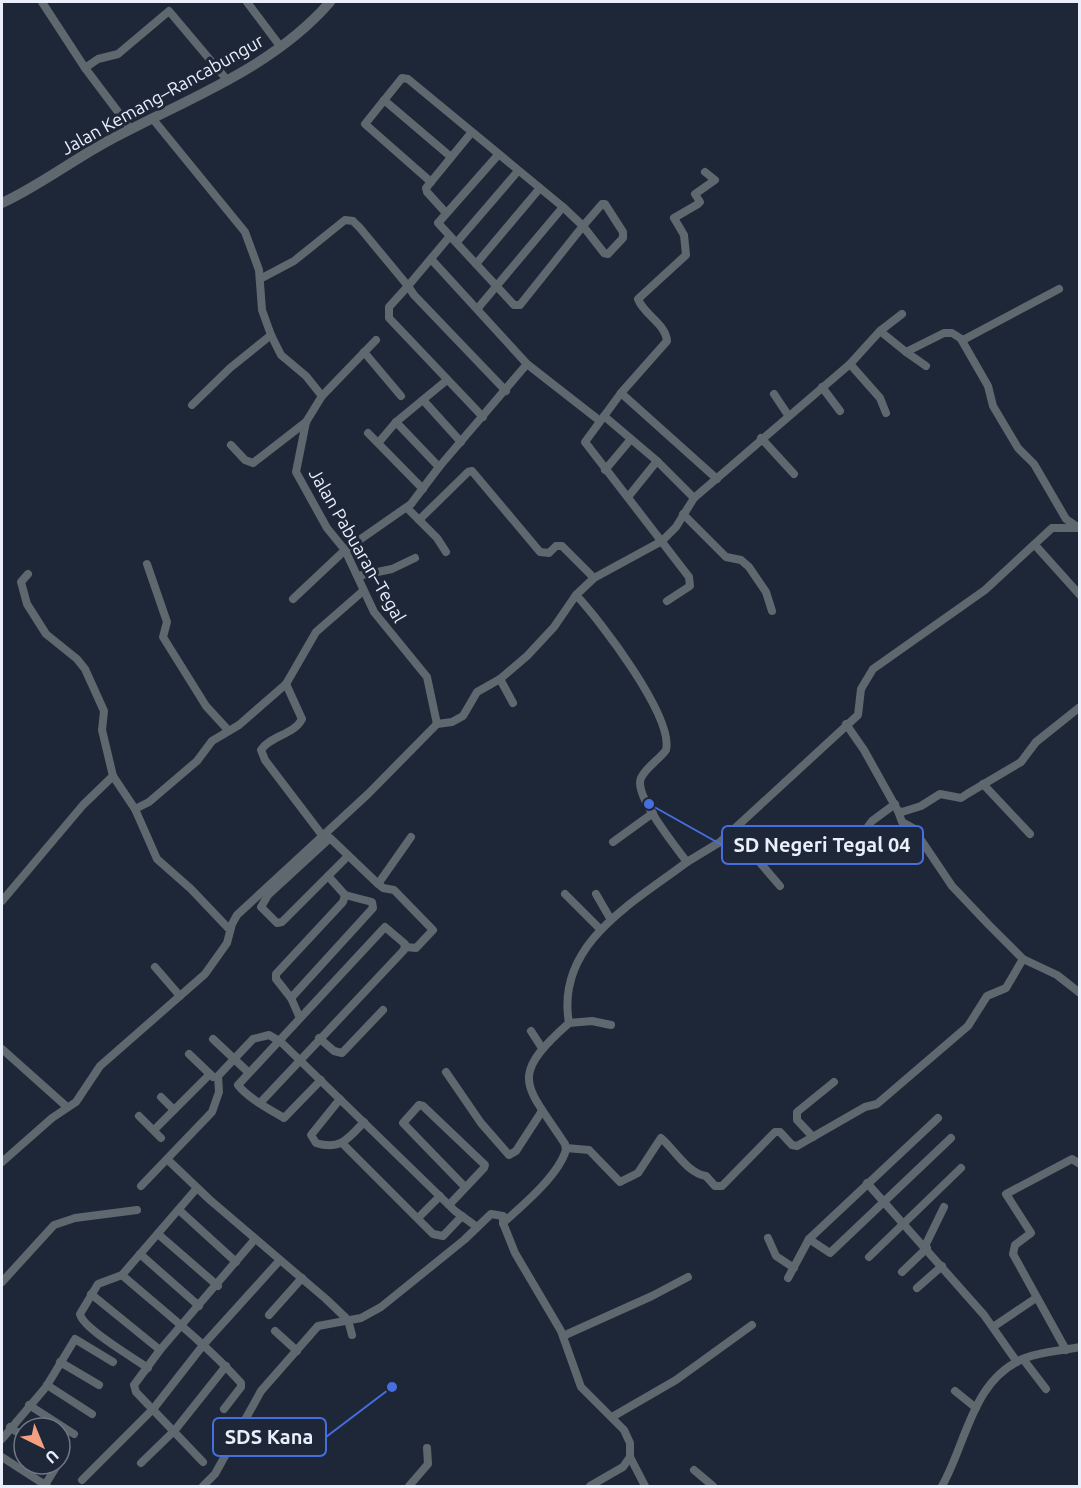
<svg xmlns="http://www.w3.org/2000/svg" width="1081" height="1488" font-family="Ubuntu,sans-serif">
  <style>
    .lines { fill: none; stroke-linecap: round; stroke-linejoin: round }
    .minor { stroke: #5f686e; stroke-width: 8 }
    .tertiary { stroke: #5f686e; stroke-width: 10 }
    .labels { text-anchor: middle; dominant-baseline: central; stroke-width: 6; stroke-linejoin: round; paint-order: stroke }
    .street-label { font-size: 18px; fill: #eaeffb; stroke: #1e2737 }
    .leader { fill: none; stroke: #466edf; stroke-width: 2 }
    .callout-dot { fill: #466edf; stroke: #1e2737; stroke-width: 2 }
    .callout { fill: #1e2737; stroke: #466edf; stroke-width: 2 }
    .callout-label { font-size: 20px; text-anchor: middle; font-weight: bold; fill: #eaeffb }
  </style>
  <rect width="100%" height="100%" fill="#1e2737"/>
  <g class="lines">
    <g class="minor">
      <path d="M42,2L85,68L131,129"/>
      <path d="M247,2L280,46"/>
      <path d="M85,68L98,59L118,54L169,11L228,81"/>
      <path d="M384,100L451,157"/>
      <path d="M152,118L245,232L259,270L262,310L271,335L281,355L306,376L322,396L306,422L296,472L327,528L345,550L374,612L427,677L437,724L452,722L463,716L477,692L500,679L527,656L554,627L576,595C599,619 674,717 666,750C659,760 646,767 641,778C633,795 676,847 687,862C633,903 555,944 569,1023C507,1078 526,1084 565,1144L566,1150C558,1176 523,1205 503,1223L515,1253L561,1331L581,1387L624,1430L630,1443V1457L645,1486"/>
      <path d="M431,182L365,124L402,78L408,79L563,207L583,226L604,253L608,254L623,238V232L605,204H602L583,226L520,305H514L438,223L498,155"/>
      <path d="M446,213L427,192L426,188L471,133"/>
      <path d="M457,242L518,171"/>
      <path d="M431,259L527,364L600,421"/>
      <path d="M476,264L540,188"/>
      <path d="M260,279L294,261L345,220L353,221L360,228L408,286L450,236"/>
      <path d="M478,308L563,207"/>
      <path d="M880,331L906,352L944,333H952L963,340L1059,289"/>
      <path d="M961,339L988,386L993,406L1018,448L1034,464L1066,519L1079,528"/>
      <path d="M364,352L401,396"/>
      <path d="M906,352L926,366"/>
      <path d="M850,364L880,398L886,413"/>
      <path d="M822,387L840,411"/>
      <path d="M621,393L717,479"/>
      <path d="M774,394L788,415"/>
      <path d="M322,396L376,340"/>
      <path d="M423,400L461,442"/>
      <path d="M192,405L230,368L271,335"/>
      <path d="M604,416L657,461L694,498"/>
      <path d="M483,417L389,318V307L408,286L414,295L506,391"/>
      <path d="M396,422L439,467"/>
      <path d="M368,433L423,489"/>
      <path d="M761,438L794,474"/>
      <path d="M379,442L396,422L447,380"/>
      <path d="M231,445L245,460L253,463L306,422"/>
      <path d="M605,470L631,439"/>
      <path d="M628,497L657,461"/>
      <path d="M407,508L437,538L446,552"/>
      <path d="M683,514L726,557L741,560L749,567L766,592L772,611"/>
      <path d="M419,520L468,472L472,471L540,552L549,553L556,546H562L594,578"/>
      <path d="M1035,545L1080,595"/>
      <path d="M147,564L167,622L163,637L206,706L228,730"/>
      <path d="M28,574L21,582L27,604L46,634L77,659L85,669L104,711L102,730L113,776L135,809L149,802L197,761L212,741L239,725L286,684L316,632L363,591"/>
      <path d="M358,576L392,569L415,558"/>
      <path d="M576,595L594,578L662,541L676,527L694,498L850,364L880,331L902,314"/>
      <path d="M293,599L345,550L411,504L439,467L527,364"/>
      <path d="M667,601L690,586L689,577L585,442L621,393L667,341C666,324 644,315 638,299L686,255L684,235L674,218L698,204L700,202L695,194L715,180L705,172"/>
      <path d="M500,679L513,703"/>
      <path d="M286,684L302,719C294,735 271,735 261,750L265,760L322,835"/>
      <path d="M846,724L864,750L898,811L902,812L921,806L940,794L961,798L967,794L1021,762L1036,742L1080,707"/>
      <path d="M983,784L1030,834"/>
      <path d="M135,809L157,859L191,889L230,930"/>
      <path d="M898,811L902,822L913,828L952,886L989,925L1023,959L1057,975L1080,993"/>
      <path d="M729,834L756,858L780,886"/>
      <path d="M858,840L872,821L895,804"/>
      <path d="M613,842L653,813"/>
      <path d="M348,856L282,922L277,923L261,907L268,895L330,838L375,881L383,888L394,890L433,930L416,948L406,947"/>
      <path d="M687,862L720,842L858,715L861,689L873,669L985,590L1052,528H1080"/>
      <path d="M378,884L411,837"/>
      <path d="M565,894L600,929"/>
      <path d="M596,894L611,920"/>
      <path d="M2,901L83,805L113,776"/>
      <path d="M155,967L180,996"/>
      <path d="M291,998L373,908L372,902L345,895"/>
      <path d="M299,1016L291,998L276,979V974L343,902L345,895L328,876"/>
      <path d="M569,1023L592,1021L611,1025"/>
      <path d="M531,1031L542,1048"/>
      <path d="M319,1038L334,1051L342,1053L383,1010"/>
      <path d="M213,1039L248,1072"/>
      <path d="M2,1049L67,1107"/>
      <path d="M189,1054L213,1077"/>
      <path d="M446,1072L481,1123L509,1155L516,1151L542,1111"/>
      <path d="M161,1097L174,1110"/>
      <path d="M340,1099L311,1135L316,1143C340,1151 349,1138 364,1122"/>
      <path d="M260,1103L404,950L405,944L385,927L238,1085C248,1098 269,1109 284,1118L321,1080"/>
      <path d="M139,1116L161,1138"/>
      <path d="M154,1130L210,1074"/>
      <path d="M813,1137L797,1120V1112L834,1082"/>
      <path d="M343,1144L433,1234L443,1236L462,1216"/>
      <path d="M566,1148L589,1150L620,1182L638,1173L661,1138C675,1150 687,1173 706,1176L715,1186H722L775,1132H780L792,1145L797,1146L865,1107L877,1104L968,1026L987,996L1006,988L1023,959"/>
      <path d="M168,1160L210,1200L326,1299L348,1320L352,1335"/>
      <path d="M2,1162L52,1118L76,1102L100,1066L205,974L227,943L232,924L237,915L368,794L437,724"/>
      <path d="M867,1183L984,1315L1017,1362"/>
      <path d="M141,1186L212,1112L219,1092L218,1076L253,1039L269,1035L281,1042L455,1211L477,1227"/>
      <path d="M449,1205L484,1168L485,1165L423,1106L419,1105L403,1123L465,1187"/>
      <path d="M179,1210L236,1262"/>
      <path d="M418,1218L440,1196"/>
      <path d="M158,1234L218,1286"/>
      <path d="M768,1238L776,1256L794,1268"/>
      <path d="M809,1239L830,1253L951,1138"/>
      <path d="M925,1246L944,1207"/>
      <path d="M140,1254L199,1306"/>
      <path d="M869,1257L961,1168"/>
      <path d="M902,1272L927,1248"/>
      <path d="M122,1275C162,1310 205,1343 241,1383V1387L224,1409"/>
      <path d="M788,1278L809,1239L938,1118"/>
      <path d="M2,1282L54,1225L75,1218L137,1210"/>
      <path d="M917,1288L942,1266"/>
      <path d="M91,1294L160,1350"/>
      <path d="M269,1315L302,1278"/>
      <path d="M993,1327L1036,1298"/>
      <path d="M275,1331L297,1351"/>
      <path d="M563,1336L652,1296L688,1277"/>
      <path d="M1066,1350L1013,1254L1015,1245L1031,1233L1006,1194L1072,1159L1080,1164"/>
      <path d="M1023,1359L1046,1389"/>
      <path d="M60,1362L99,1385"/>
      <path d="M148,1368C134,1358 82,1328 80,1314L98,1284L122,1275L197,1188"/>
      <path d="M47,1385L92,1414"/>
      <path d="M955,1391L976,1408"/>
      <path d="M29,1405L74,1434"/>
      <path d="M612,1417L676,1380L752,1325"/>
      <path d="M10,1427L24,1437"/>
      <path d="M2,1439L46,1387L75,1339L113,1362"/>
      <path d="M2,1457L47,1486"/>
      <path d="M203,1462L136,1392L134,1385L160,1350L255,1239"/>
      <path d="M141,1463L175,1430L226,1366"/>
      <path d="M694,1470L713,1486"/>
      <path d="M82,1480L154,1408L204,1344L280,1260"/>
      <path d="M45,1485L58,1464"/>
      <path d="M203,1486L215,1474L261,1391L318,1326L361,1318L381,1307L464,1240L491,1214L503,1216V1223"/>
      <path d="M409,1486L428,1464L427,1448"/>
      <path d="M590,1486L623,1467L630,1457"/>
      <path d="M942,1486C967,1442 972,1379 1025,1358C1043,1351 1061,1351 1080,1347"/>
    </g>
    <path class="tertiary" d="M2,203C39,186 71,161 108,141C184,100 272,69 330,2"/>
  </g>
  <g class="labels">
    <g class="street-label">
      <text transform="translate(162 94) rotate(-29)">Jalan Kemang–Rancabungur</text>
      <text transform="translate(358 545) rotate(60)">Jalan Pabuaran–Tegal</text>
    </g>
  </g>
  <path class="leader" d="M649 804L722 845M392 1387L326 1437"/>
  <g class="callout-dot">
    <circle cx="649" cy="804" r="6"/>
    <circle cx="392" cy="1387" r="6"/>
  </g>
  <g class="callout">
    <rect x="722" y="826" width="201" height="38" rx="6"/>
    <rect x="213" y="1418" width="113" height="38" rx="6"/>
  </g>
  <g class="callout-label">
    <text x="822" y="852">SD Negeri Tegal 04</text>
    <text x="269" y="1444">SDS Kana</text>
  </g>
  <rect width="1081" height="1488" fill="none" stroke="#eaeffb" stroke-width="6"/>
  <g transform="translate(42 1446) rotate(137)"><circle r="28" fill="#1e2737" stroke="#707785" stroke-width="1.5"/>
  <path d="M0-4.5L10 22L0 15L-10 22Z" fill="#f3a082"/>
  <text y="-9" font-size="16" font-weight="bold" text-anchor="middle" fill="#eaeffb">U</text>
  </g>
</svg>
